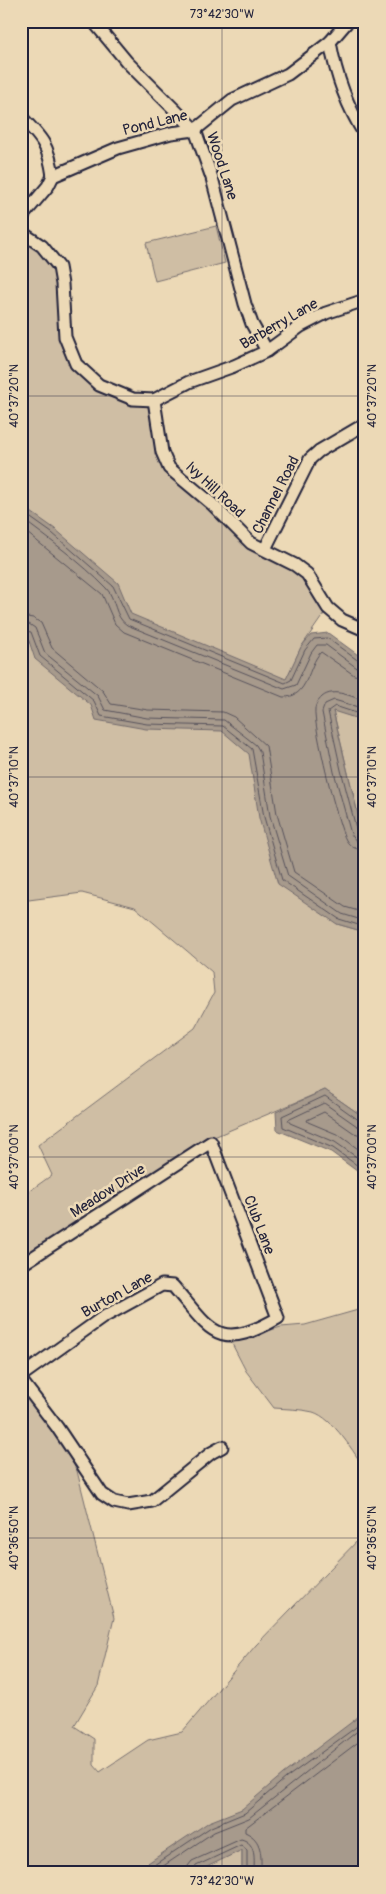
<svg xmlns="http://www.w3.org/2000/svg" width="386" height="1894" font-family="Pangolin,sans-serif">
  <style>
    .green { fill: #cfbea4; stroke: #787070 }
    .water { fill: #a79a8c; stroke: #726a6c }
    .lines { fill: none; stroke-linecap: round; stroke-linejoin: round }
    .shore { stroke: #57525b; stroke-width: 1 }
    .minor-casing { stroke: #22223b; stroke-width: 15 }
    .minor { stroke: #ecd9b6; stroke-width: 11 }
    .ticks { fill: none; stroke: #22223b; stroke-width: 1; stroke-opacity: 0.45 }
    .labels { text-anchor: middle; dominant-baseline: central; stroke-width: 5; stroke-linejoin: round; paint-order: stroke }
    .street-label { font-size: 15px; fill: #22223b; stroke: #ecd9b6 }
    .neatline { fill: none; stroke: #22223b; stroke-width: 2 }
    .ticks-label { font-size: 12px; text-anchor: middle; fill: #22223b }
  </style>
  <rect width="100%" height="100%" fill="#ecd9b6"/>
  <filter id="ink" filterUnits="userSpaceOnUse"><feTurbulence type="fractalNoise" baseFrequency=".02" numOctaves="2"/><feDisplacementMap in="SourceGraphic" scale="10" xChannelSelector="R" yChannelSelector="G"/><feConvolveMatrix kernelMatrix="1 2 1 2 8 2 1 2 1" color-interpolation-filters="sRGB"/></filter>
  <g filter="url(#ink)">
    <g class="green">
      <path d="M216,226L225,263L155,281L146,243Z"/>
      <path d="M21,234L59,267L69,350L111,391L154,400L169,468L251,543L295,565L328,608L301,647L287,679L337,924L365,932V1118L325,1090L214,1137L21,1261V1197L52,1175L38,1145L195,1028L214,993L212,972L135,907L82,893L21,901Z"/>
      <path d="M333,710L365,721V832L362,831Z"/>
      <path d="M365,1308V1470C355,1453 333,1418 313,1412C301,1409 287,1409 274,1408L246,1371L228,1336H251L281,1327L305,1325Z"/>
      <path d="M21,1369L77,1471L114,1618L98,1686L74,1726L94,1739V1765L100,1772L148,1740L182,1732L256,1645L363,1535L365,1529V1712L360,1714L242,1850V1873H21Z"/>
    </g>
    <g class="water">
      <path d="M21,505L55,529L118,583L131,614L286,679L301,647L311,635L328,633L365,660V721L333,711L362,831L365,832V932L337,924L278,884L259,818L249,754L222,731L146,729L96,720L91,705L35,659L27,635H21Z"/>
      <path d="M325,1090L365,1118V1177L331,1152L277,1130L276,1112Z"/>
      <path d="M365,1712V1873H242V1850L194,1873H133L209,1822L242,1809L283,1774Z"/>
    </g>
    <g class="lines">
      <g class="shore">
        <path d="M21,511L52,533L113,586L129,619L285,683L291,680L305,650L314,639L327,638L360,662L365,663"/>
        <path d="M21,518C50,540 81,562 106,588C116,598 114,617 127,625L284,689L296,685L311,653L317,645H326L357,668L365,670"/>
        <path d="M21,528L102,594L115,624L124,632L283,697C309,698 307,666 321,652L354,675L365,677"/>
        <path d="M21,616L33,618L41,623L52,648L103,691L111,704L148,710L223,712L234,717L266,746L277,814L294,872L345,907L365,913"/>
        <path d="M21,624H29L35,628L45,653L98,696L105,710L147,718L224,720L256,745L260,752L270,816L288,876L342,914L365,921"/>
        <path d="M21,630L31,632L40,656L94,701L101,716L147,724L223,726L252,749L264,817L282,880L339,919L365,927"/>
        <path d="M365,701C352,697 334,687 322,697C318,701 315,705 315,710C313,724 338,827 346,840C350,847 357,850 365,850"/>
        <path d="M365,709L334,700L325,704L322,712L334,772L351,834L356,841L365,843"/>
        <path d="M365,716L335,706L328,711L341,770L357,832L360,836L365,837"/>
        <path d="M365,1122L360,1121L325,1096L282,1116L283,1127L333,1148L365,1171"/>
        <path d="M365,1128L357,1126L324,1103L288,1120L290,1123L335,1142L365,1163"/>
        <path d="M365,1136L354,1133L324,1112L307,1120L308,1122L339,1135L365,1154"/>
        <path d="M142,1873L211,1827L245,1813L286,1778L355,1728L365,1717"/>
        <path d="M153,1873L214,1832L249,1818L365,1725"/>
        <path d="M186,1873L188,1866L192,1861L241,1839C257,1843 254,1860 254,1873"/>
        <path d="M193,1873L196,1866L241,1845L247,1850V1873"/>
        <path d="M261,1873C261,1855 263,1840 245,1832V1828L365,1737"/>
      </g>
      <g class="minor-casing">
        <g id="minor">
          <path d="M93,21L127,62L195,130L212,178L245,304L252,324L267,351"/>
          <path d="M330,42C336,76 346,105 365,135"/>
          <path d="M21,117C42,138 49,146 53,176"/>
          <path d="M21,218L48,186L53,176L118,148L171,133L195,130L232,100L288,74L330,42L348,21"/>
          <path d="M21,232L42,246L59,267L62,284L65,337L76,364L99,385L133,399L154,400L189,382L234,366L267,351L301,326L326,313L365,300"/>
          <path d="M154,400L162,452L169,468L212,504L251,543L295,565L307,574L328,608L342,620L365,630"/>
          <path d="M265,549L310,459L319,451L365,424"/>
          <path d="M21,1265L211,1142L278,1318C217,1353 211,1330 173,1286L162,1285L102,1318L21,1376"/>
          <path d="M21,1380L57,1427L102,1494L114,1502L128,1505L152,1501L211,1453L222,1447"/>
        </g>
      </g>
      <use href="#minor" class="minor"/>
    </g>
  </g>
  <path class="ticks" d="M222,21V1873M21,396H365M21,777H365M21,1157H365M21,1538H365"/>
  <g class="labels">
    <g class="street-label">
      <text transform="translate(155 123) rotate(-14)">Pond Lane</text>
      <text transform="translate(222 166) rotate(72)">Wood Lane</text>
      <text transform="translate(279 324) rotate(-30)">Barberry Lane</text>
      <text transform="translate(215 490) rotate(43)">Ivy Hill Road</text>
      <text transform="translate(276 495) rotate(-63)">Channel Road</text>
      <text transform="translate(108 1191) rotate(-33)">Meadow Drive</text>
      <text transform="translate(259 1225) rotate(69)">Club Lane</text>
      <text transform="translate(117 1295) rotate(-29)">Burton Lane</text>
    </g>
  </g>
  <rect width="386" height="1894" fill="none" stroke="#ecd9b6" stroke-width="55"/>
  <rect x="28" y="28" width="330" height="1838" class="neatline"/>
  <g class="ticks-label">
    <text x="222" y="18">73°42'30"W</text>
    <text transform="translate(14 396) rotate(-90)" y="4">40°37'20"N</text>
    <text transform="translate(372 396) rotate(-90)" y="4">40°37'20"N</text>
    <text transform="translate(14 777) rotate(-90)" y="4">40°37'10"N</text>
    <text transform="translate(372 777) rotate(-90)" y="4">40°37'10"N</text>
    <text transform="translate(14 1157) rotate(-90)" y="4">40°37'00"N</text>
    <text transform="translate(372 1157) rotate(-90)" y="4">40°37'00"N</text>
    <text transform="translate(14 1538) rotate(-90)" y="4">40°36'50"N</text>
    <text transform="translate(372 1538) rotate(-90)" y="4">40°36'50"N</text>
    <text x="222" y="1885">73°42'30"W</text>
  </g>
</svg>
